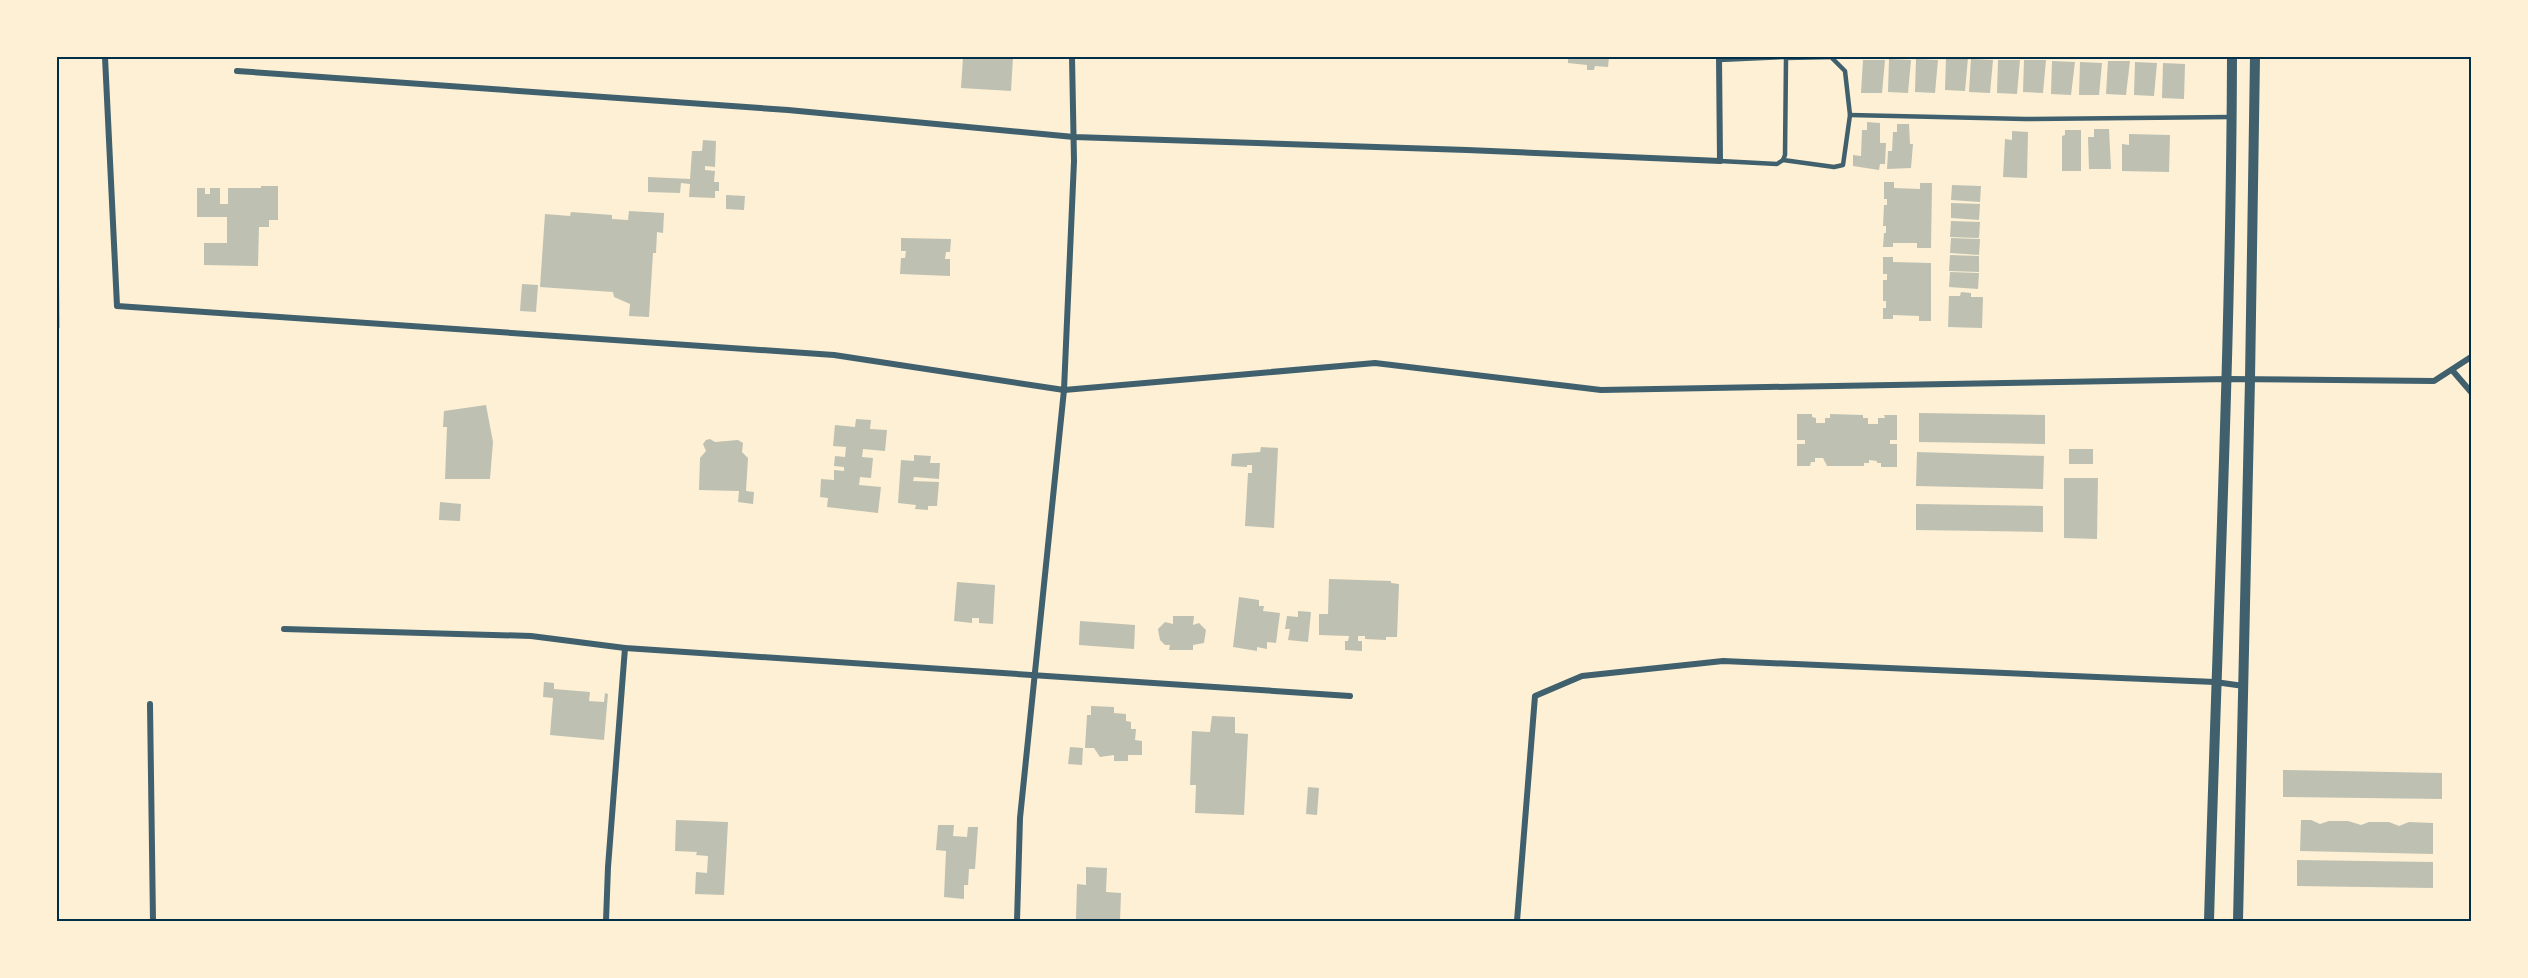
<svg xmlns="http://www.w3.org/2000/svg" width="2528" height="978" font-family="Barlow,sans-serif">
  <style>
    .building { fill: #bec0b2 }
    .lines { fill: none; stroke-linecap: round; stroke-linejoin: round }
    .service { stroke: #3f606c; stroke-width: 4.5 }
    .minor { stroke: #3f606c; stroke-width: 6 }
    .tertiary { stroke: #3f606c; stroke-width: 10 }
    .neatline { fill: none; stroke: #003049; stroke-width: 2 }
  </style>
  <rect width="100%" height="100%" fill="#fdf0d5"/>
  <g class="building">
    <path d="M963,57H1013L1011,91L961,88Z"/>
    <path d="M1568,57H1609L1608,67L1595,66L1594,70H1587V65L1568,63Z"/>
    <path d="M1946,57L1968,58L1965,91L1945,90Z"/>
    <path d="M1889,59L1911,60L1908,93L1888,92Z"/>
    <path d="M1916,59L1938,60L1935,93L1915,92Z"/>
    <path d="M1971,59L1993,60L1990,93L1969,92Z"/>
    <path d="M1863,60H1885L1882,93H1861Z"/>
    <path d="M1998,60H2020L2017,94L1997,93Z"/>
    <path d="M2024,60H2046L2043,93L2023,92Z"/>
    <path d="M2052,61L2075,62L2071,95L2051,94Z"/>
    <path d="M2108,61H2130L2126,95L2106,94Z"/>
    <path d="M2080,62L2102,63L2099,95H2079Z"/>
    <path d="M2135,62L2157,63L2154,96L2134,95Z"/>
    <path d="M2163,63L2185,64L2184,99L2162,98Z"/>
    <path d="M1867,122L1880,123V143H1886L1885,164H1880L1879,170L1853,166V155L1861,156L1862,130H1867Z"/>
    <path d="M1897,124H1909L1910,144H1913L1911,168L1887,169L1888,151H1892L1893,132H1897Z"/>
    <path d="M2094,129H2109L2111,169H2089L2088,137H2094Z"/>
    <path d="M2065,130H2081V171H2062V136L2065,135Z"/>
    <path d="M2012,131L2028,132L2027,178L2003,177L2005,139L2012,140Z"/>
    <path d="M2129,134L2170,135L2169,172L2122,171V144L2129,145Z"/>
    <path d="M703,140L716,141L715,167L705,166V170L715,171L714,182H719V191H715V198L689,197L690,184L681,183L680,193L648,192V177L690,179L692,151H702Z"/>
    <path d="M1884,182H1894V188L1920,189V183H1932L1931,248H1917V243H1893V247H1883L1884,233H1886V226H1883L1884,205H1887V199H1884Z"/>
    <path d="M1952,185L1981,186L1980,202L1951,200Z"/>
    <path d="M261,186H278V220H269V227H259L258,266L204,265V243H227V217H197V188H205V194H210V188H220V204H228V188H261Z"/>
    <path d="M726,195L745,196L744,210L726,209Z"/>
    <path d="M1951,203L1980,204L1979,220L1951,218Z"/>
    <path d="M629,211L664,213L663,233L657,232L656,253H653L649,317L629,316L630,304L614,297L613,292L540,287L545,214L570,216L571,212L612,215V219L628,220Z"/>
    <path d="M1951,221L1980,222L1979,238L1950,237Z"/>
    <path d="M901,238L951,239L950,252H946L945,259H950V276L900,274L901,258H905L906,251H901Z"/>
    <path d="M1951,238L1980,239L1979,255L1950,253Z"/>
    <path d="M1950,255L1979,256V272L1949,271Z"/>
    <path d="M1883,257H1893V262L1931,263V321H1919V316L1893,315V319H1883V308H1886V301H1883V280H1887V274H1883Z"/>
    <path d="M1950,272L1979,273L1978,289L1949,287Z"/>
    <path d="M57,276H59L60,328H57Z"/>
    <path d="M522,284L538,285L536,312L520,311Z"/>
    <path d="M1961,292L1971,293V297H1983L1982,328L1948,327L1949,296H1960Z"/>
    <path d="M486,405L493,442L490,479H445L447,427H443L444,411Z"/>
    <path d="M1919,413L2045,415V444L1919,442Z"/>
    <path d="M1797,414H1812V417L1816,418V423H1825V418H1830V414L1863,415V418H1868V424H1878V418H1885L1884,415H1897V440H1890V444H1897V467H1881V463H1877V461L1869,460V463H1864V466H1827L1823,458H1815V462H1811L1810,466H1797V444H1805V440H1797Z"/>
    <path d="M856,419L871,420L870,429L887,430L885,451L863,449L862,457L873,458L871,478L860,477L859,485L881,487L878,513L827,507L828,498L820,497L821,479L834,480V470L844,471V467L834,466L835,456L845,457L846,447L833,446L835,425L855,427Z"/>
    <path d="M710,439L715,442L738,440L743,443L742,452L748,458L746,491L754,492L753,504L738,502L739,491L699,490L700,458L706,451L703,444L706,440Z"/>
    <path d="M1261,447L1278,448L1274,528L1245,526L1248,473H1252V465H1247V467L1231,466L1232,454L1260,452Z"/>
    <rect x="2069" y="449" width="24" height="15"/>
    <path d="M1917,452L2044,456L2043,489L1916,486Z"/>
    <path d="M914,455L931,456L930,463H940L939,479L914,477L913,481L939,482L937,506H928V510L915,509L916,505L898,503L901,460L914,461Z"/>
    <path d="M2064,478H2098L2097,539L2064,538Z"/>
    <path d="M440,502L461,504L460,521L439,520Z"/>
    <path d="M1916,504L2043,506V532L1916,530Z"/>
    <path d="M1329,579L1391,581V583L1399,584L1397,637H1386V640L1365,639V636H1358V641H1362V651L1345,650V641H1348L1349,636L1319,635V614H1328Z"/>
    <path d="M957,582L995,585L993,624L979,623V618H972V623L954,621Z"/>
    <path d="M1239,597L1259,600V606H1264L1263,611L1280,613L1276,643L1267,642V649L1257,647V651L1233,647Z"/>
    <path d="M1298,611L1311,612L1308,642L1288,640L1290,629H1285L1287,616L1298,617Z"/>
    <path d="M1173,616H1194L1193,625L1199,623L1206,630L1204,643L1193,645V650H1169L1170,645H1165L1160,640L1158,629L1165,622L1173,624Z"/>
    <path d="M1080,621L1135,625L1134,649L1079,645Z"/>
    <path d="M544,682L554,683V689L590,692L589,701L604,702L605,693L608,694L604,740L550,735L553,698L543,697Z"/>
    <path d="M1091,706L1114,707V713L1126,714V721L1131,722V729H1136L1135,740L1142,741V755H1128V761H1114V755L1100,757L1094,748H1085L1087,715H1091Z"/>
    <path d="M1212,716L1235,717V733L1248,734L1244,815L1195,813L1196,785H1190L1192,731L1210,732Z"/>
    <path d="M1070,747L1083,748L1082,765L1068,764Z"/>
    <path d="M2283,770L2442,773V799L2283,797Z"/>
    <path d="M1308,787L1319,788L1317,815L1306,814Z"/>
    <path d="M676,820L728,822L724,895L695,894L696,872L707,873L708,856L696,855L697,852L675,851Z"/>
    <path d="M2301,820H2311L2320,824L2329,821H2348L2361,825L2369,822H2389L2399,826L2409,822L2433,823V854L2300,851Z"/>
    <path d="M938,825H954L953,836L967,837L968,827H978L975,869H969L968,885H964V899L944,897L946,851L936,850Z"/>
    <path d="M2297,860L2433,862V888L2297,886Z"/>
    <path d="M1086,867L1107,868L1106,892L1121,893L1120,921L1076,919L1077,884L1086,885Z"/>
  </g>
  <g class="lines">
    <g class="service">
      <path d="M1719,60L1786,57"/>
      <path d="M1850,115L2025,119L2231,117"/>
      <path d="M1783,160L1834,167L1843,165L1850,115L1845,71L1832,58"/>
      <path d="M1720,161L1777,164L1783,160L1785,155L1786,58L1834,57"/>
    </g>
    <g class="minor">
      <path d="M105,57L117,306L834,355L1064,390L1375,363L1601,390L2228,379L2434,381L2471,357"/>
      <path d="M237,71L788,110L1074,137L1467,150L1720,161L1719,57"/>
      <path d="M2452,370L2471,392"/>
      <path d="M284,629L531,636L625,648L1350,696"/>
      <path d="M150,704L153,921"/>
      <path d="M606,921L608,867L625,648"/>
      <path d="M1017,921L1020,818L1064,390L1074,161L1072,57"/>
      <path d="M1517,921L1535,696L1582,676L1723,661L2215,682L2244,686"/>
    </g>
    <g class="tertiary">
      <path d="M2209,921C2217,633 2231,345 2232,57"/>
      <path d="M2238,921L2250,379L2255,57"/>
    </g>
  </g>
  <rect width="2528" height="978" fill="none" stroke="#fdf0d5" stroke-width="117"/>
  <rect x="58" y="58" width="2412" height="862" class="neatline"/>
</svg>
